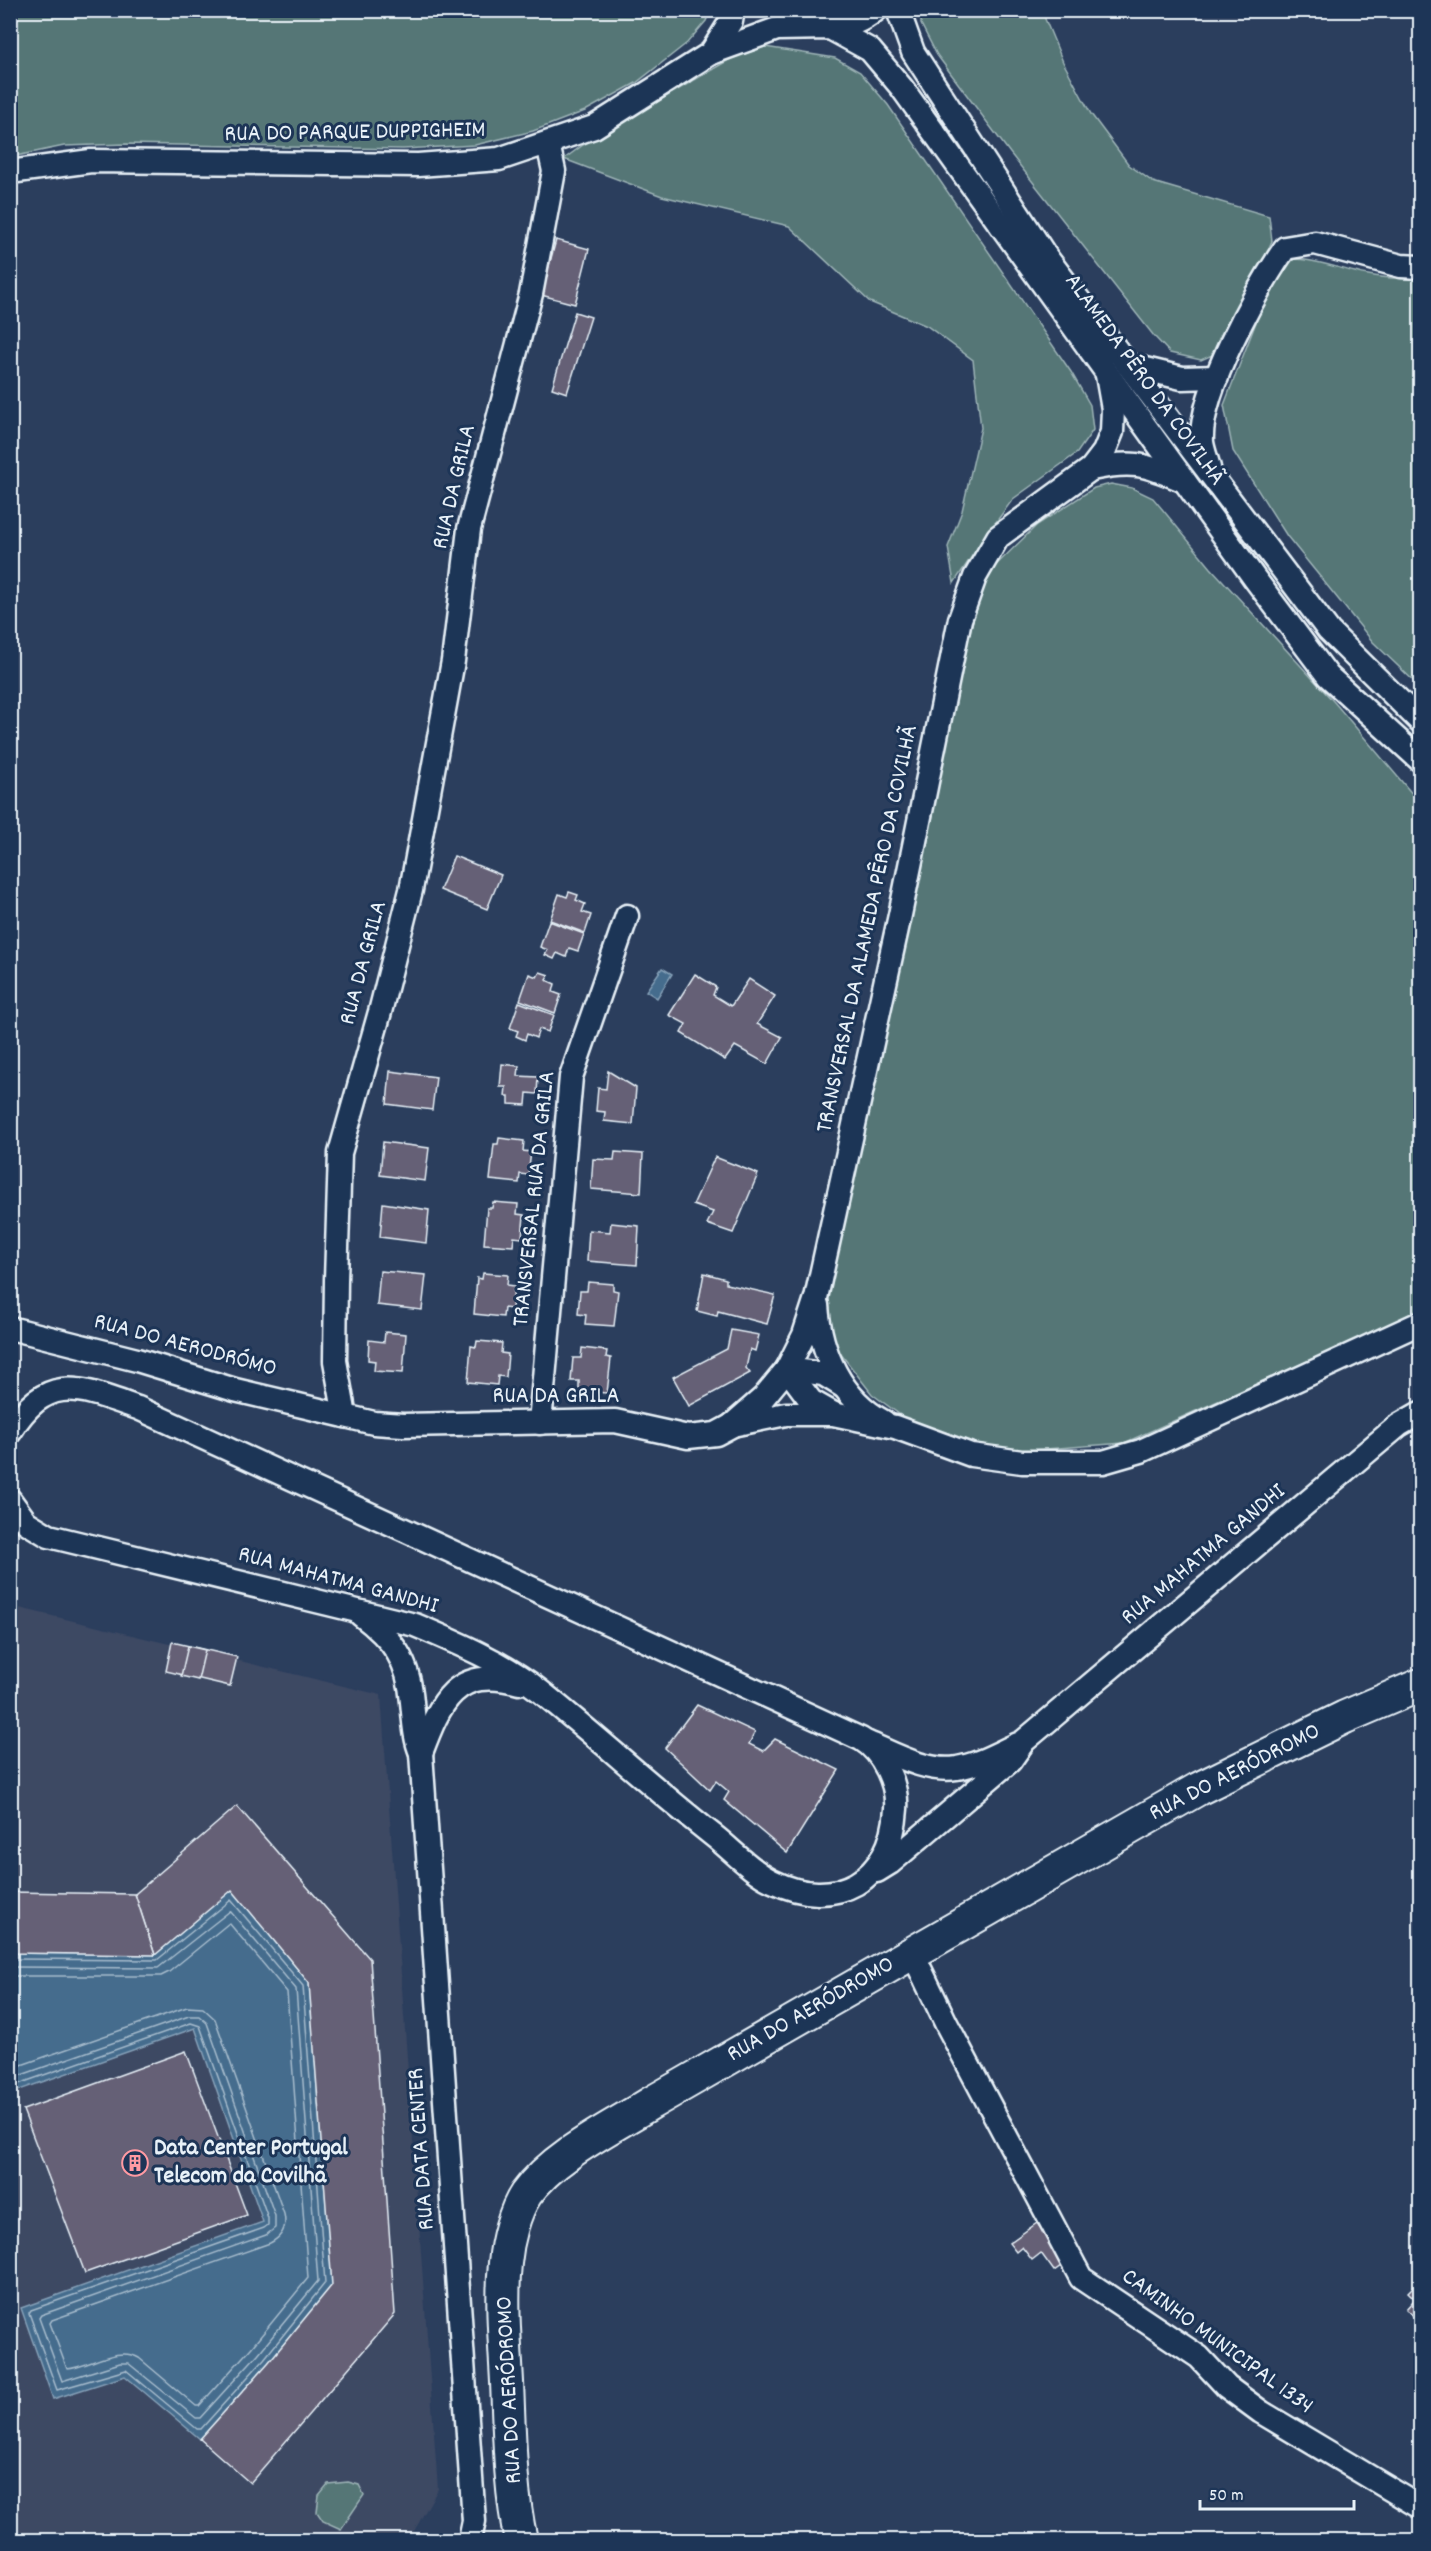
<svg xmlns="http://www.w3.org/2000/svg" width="1431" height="2551" font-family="Dekko,sans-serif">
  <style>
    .built { fill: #3c4864 }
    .grass { fill: #547676; stroke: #9eb4b7; stroke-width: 1.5 }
    .water { fill: #456c8d; stroke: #86a1b8; stroke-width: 1.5 }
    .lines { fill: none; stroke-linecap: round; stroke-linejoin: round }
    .shore { stroke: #a7bccd; stroke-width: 1.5 }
    .building { fill: #656076; stroke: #e8f1f8; stroke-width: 1.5 }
    .minor-casing { stroke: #e8f1f8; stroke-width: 27 }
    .secondary-casing { stroke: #e8f1f8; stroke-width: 36 }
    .minor { stroke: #1d3557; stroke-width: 22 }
    .secondary { stroke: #1d3557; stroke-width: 32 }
    .labels { text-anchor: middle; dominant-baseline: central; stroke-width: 6; stroke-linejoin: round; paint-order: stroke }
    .street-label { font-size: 24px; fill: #e8f1f8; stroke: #1d3557 }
    .poi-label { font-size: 24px; font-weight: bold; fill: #e8f1f8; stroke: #1d3557; text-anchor: start }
  </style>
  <rect width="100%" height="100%" fill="#2b3e5d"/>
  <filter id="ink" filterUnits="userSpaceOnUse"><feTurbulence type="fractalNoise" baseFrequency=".0167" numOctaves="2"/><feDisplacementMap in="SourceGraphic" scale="12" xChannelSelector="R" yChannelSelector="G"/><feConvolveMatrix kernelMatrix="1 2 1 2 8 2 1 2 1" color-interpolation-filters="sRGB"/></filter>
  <g filter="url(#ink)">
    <path class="built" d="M11,1606L381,1695L438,2489L409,2540H11Z"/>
    <g class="grass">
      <path d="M11,10H710V11L706,21L687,43L636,83L585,111L533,131L475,145L403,149L126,144L64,146L11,157Z"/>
      <path d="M921,11H1046L1045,19L1063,62L1091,114L1129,165L1153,182L1269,216L1272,241L1231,330L1217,353L1201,360L1170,353L1154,336L1010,153L937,55L921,24Z"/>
      <path d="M765,47L835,58L860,72L888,105L1071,372L1090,405L1093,430L1077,453L1013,499L982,541L954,583L948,547L962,511L981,428L973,360L927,326L870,302L789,226L662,196L564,159L583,145L732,58Z"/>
      <path d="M1295,259C1316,260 1335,267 1355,272C1376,278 1399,279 1420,279V687L1373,642L1287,536L1233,451L1224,405L1277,268Z"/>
      <path d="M1111,484L1132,488L1153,498L1211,568L1334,702L1420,803V1311L1124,1443L1007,1452L918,1428L872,1394L837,1349L822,1317L964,654L985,576L1037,525L1094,488Z"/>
      <path d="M348,2482L359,2485L364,2495L341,2529L323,2521L317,2512L319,2495L328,2484Z"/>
    </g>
    <g class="water">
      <path d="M662,968L672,974L657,998L646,991Z"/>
      <path d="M232,1890L309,1983L332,2285L268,2363L200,2439L125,2376L53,2399L21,2308L263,2222L195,2028L11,2093L10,1953L155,1955Z"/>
    </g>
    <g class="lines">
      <g class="shore">
        <path d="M10,1959L157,1960L231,1900L303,1986L325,2283L264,2359L201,2429H197L126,2370L57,2390L29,2313L31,2310L264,2228L268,2225V2218L200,2026L191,2023L10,2087"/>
        <path d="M10,1967L158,1968L230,1911L296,1989L318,2281L258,2354L200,2418H196L128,2363H120L62,2381L39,2318L41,2315L266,2235L275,2228V2216L207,2023L199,2016H189L10,2079"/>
        <path d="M10,1976H161L169,1972L229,1923L287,1992L308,2278L251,2348L199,2406H196L139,2358C117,2345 90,2367 67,2369L50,2323L52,2320L270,2243C282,2237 287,2227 284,2214L215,2019L203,2008L187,2007L10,2069"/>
      </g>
    </g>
    <g class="building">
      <path d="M556,240L589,249L575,304L541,295Z"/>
      <path d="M575,312L591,317L567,393L552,388Z"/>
      <path d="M454,856L501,875L487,909L440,890Z"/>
      <path d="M569,892L578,895L576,900L585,904L582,912L591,915L585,933L550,920L559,894L567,897Z"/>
      <path d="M549,921L584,934L578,951L569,948L566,957L557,953L554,959L545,955L548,950L540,947Z"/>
      <path d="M540,972L549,975L546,980L555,984L553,992L561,995L555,1013L520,1000L529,974L537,977Z"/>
      <path d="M695,974L716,987L713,995L731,1006L749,979L775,996L757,1024L782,1037L767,1064L735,1046L725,1060L681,1033L686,1024L669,1015Z"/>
      <path d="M519,1002L554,1015L548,1032L539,1029L536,1038L527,1034L525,1040L516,1036L518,1031L510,1028Z"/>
      <path d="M502,1064L519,1066L518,1076L538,1077L537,1094L527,1093L526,1105L509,1104V1096H505L506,1087H500Z"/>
      <path d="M390,1071L436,1077L432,1110L387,1104Z"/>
      <path d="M608,1071L636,1088L633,1124L604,1121L605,1112L596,1111L598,1088L606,1089Z"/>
      <path d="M499,1138L524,1141L523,1151L531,1152L528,1175L520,1174L519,1183L490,1180L494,1144H498Z"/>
      <path d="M383,1142L429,1148L425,1181L380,1175Z"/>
      <path d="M615,1152L643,1154L641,1193L591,1189L593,1159L614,1160Z"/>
      <path d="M715,1157L758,1174L733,1233L707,1224L713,1212L693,1205Z"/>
      <path d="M493,1202L518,1204L517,1214L524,1215L522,1238L514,1237L513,1246L484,1244L487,1208H492Z"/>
      <path d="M383,1203L429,1210L426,1243L380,1237Z"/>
      <path d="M611,1223L639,1226L637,1265L587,1261L589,1230L610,1232Z"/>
      <path d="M380,1271L426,1275L422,1310L377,1305Z"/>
      <path d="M483,1273L508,1275L507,1285L514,1286L512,1309L504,1308L503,1317L474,1314L477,1278L482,1279Z"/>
      <path d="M704,1273L726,1279V1284L775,1295L767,1324L718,1311L717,1316L697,1311Z"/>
      <path d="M588,1282L613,1284V1290L618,1291L614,1326L585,1324L586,1315L578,1314L580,1291H587Z"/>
      <path d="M731,1330L759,1335L755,1351L750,1349L746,1368L750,1373L689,1406L673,1377L727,1349Z"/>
      <path d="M385,1332L406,1334L403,1373L374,1371L375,1361L368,1360L369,1340L384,1342Z"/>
      <path d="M477,1341L502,1343L501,1353L508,1354L506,1377L498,1376L497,1385L468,1382L471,1346L476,1347Z"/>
      <path d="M582,1348L607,1351L606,1357L611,1358L607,1393L579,1391V1381H571L573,1358H581Z"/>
      <path d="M172,1642L237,1657L230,1686L166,1671Z"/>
      <path d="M188,1646L205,1650L198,1680L181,1676Z"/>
      <path d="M697,1705L755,1732L749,1744L763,1751L775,1739L839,1770L787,1853L724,1800L729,1792L716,1781L710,1790L665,1748Z"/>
      <path d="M237,1806L370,1959L395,2314L250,2483L200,2439L268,2363L332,2285L309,1983L232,1890L155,1955L135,1894Z"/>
      <path d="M10,1892L135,1894L155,1955L10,1953Z"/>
      <path d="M186,2051L247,2215L85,2273L23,2110Z"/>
      <path d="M1037,2223L1065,2263L1054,2271L1041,2253L1032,2260L1022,2247L1016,2252L1009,2243Z"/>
      <path d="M1420,2280V2322L1406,2309L1415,2299L1408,2292Z"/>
    </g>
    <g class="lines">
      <g class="minor-casing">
        <g id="minor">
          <path d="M794,10C823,33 847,33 876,10"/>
          <path d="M898,10L913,52L1047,258L1329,631L1420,721"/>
          <path d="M711,53L731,21L733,10"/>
          <path d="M548,144L554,171L531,294L469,529L453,661L411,890L380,1012L340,1153L336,1280L335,1361L345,1416L374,1423L403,1425L615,1421L688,1437L716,1434L731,1426L763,1398L787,1369L804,1335L816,1298L900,915L960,619L975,577L998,537L1091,469L1104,452L1112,432L1113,409L1107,375"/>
          <path d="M10,172L91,161L418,165L499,159L594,127L711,53L777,29L830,28L870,50L902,88L1255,579L1328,676L1420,760"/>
          <path d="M1128,365L1182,378L1217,377"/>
          <path d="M1209,468C1207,460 1203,450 1202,442C1199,392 1257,289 1285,248L1315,243L1401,266L1420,267"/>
          <path d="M1091,469C1132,460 1145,464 1182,480"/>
          <path d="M817,1305C820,1352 841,1399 884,1422"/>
          <path d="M10,1328L137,1360L235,1390L345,1416"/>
          <path d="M787,1369L811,1401L832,1413"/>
          <path d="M787,1369L823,1374L844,1387"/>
          <path d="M540,1423L571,1077L627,916"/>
          <path d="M732,1425L786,1414H833L895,1427L971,1455L1022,1462H1103L1141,1451L1420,1323"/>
          <path d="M10,1432C48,1371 80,1388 138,1408L861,1739C883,1752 898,1785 896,1809C892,1881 835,1912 772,1881C751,1871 732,1850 714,1836C655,1790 599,1738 540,1691C503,1662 458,1643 415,1625L49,1536L26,1522L10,1500"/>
          <path d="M361,1615C393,1639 409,1661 412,1702C414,1719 414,1737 421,1753L474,2521L470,2540"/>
          <path d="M868,1743C894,1754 927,1773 957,1768C978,1765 998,1753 1018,1744"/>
          <path d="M421,1753C440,1702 456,1665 519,1683"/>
          <path d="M877,1871L890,1863L1010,1761L1024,1741L1399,1425L1420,1413"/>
          <path d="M912,1952L946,2023L1081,2278L1199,2357L1227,2387L1261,2412L1420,2507"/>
        </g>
      </g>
      <g class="secondary-casing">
        <path id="secondary" d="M521,2540C510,2493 509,2430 507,2382C505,2342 501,2302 505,2263C507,2241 514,2212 526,2194C554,2155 611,2128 651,2103L1198,1789L1345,1717L1420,1685"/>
      </g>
      <use href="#minor" class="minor"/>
      <use href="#secondary" class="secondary"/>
    </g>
  </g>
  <defs>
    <g id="building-ring" transform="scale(1.35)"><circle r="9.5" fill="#1d3557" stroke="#ff9aa2" stroke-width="1.5"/><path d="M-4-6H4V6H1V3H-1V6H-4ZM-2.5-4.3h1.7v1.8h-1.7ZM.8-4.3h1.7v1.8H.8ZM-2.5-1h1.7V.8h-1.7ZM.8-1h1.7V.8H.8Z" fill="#ff9aa2"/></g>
  </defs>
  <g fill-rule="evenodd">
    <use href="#building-ring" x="135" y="2163"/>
  </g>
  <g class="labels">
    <g class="street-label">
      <text transform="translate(355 133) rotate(-1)">RUA DO PARQUE DUPPIGHEIM</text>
      <text transform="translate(1144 380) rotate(54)">ALAMEDA PÊRO DA COVILHÃ</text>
      <text transform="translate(455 487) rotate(-77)">RUA DA GRILA</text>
      <text transform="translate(868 929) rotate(-78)">TRANSVERSAL DA ALAMEDA PÊRO DA COVILHÃ</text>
      <text transform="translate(364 963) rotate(-75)">RUA DA GRILA</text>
      <text transform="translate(535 1199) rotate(-84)">TRANSVERSAL RUA DA GRILA</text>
      <text transform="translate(185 1346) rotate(15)">RUA DO AERODRÓMO</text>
      <text x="556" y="1397">RUA DA GRILA</text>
      <text transform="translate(1204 1555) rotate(-40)">RUA MAHATMA GANDHI</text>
      <text transform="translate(338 1581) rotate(15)">RUA MAHATMA GANDHI</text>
      <text transform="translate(1235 1773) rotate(-27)">RUA DO AERÓDROMO</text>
      <text transform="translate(811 2010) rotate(-30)">RUA DO AERÓDROMO</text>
      <text transform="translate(422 2149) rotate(-94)">RUA DATA CENTER</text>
      <text transform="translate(1217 2342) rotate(36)">CAMINHO MUNICIPAL 1334</text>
      <text transform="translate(510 2390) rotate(-93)">RUA DO AERÓDROMO</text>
    </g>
    <g class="poi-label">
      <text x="154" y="2149">Data Center Portugal<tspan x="154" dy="28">Telecom da Covilhã</tspan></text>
    </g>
  </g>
  <rect width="1431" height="2551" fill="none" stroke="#1d3557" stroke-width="36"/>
  <rect x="18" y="18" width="1395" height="2515" fill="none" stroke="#e8f1f8" stroke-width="2" filter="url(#ink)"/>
  <path d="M1200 2500v9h154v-9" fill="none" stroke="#e8f1f8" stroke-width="3"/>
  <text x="1209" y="2500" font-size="18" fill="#e8f1f8" stroke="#1d3557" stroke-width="4.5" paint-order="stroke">50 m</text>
</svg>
